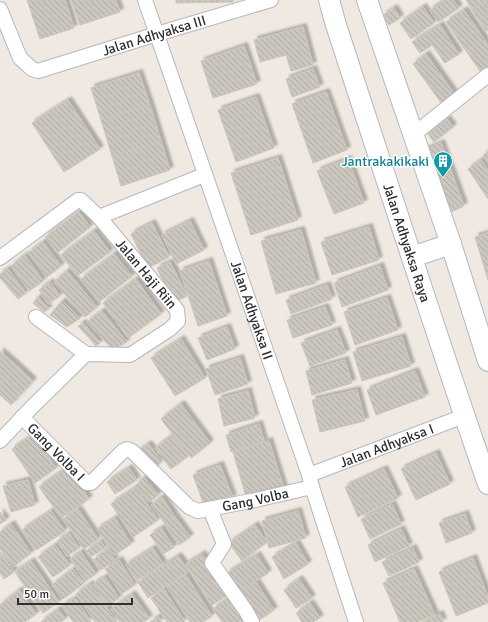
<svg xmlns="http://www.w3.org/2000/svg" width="488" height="622" font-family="Signika,sans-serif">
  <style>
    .building { fill: url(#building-back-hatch); stroke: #cbc5ba; filter: url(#shadow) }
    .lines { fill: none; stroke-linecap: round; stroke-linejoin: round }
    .street-casing { stroke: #b4b7c1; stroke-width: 16 }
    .secondary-casing { stroke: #b4b7c1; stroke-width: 22 }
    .street { stroke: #fff; stroke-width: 14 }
    .secondary { stroke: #fff; stroke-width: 20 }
    .labels { text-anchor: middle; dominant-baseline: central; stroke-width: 3; stroke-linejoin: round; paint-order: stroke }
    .street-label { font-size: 14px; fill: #2e2e2e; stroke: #fff }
    .culture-label { font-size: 14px; fill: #0d838f; stroke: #fff; text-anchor: end }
  </style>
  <defs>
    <pattern id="building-back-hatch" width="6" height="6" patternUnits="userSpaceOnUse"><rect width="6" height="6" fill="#cbc7bf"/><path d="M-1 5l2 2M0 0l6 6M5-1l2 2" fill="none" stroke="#afaba4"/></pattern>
    <filter id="shadow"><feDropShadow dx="3.5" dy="-3.5" stdDeviation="1" flood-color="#0004"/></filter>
  </defs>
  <rect width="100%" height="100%" fill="#efe9e1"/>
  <g class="building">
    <path d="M27,0H65L74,28L40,39Z"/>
    <path d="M71,0H116L120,12L80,25Z"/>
    <path d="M176,0H233V2L176,3Z"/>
    <path d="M444,0H453L459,8L438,22L430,10Z"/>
    <path d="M466,0H487L472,10Z"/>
    <path d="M488,0V15L479,20L472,10Z"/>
    <path d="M423,7L434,23L411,39L400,23Z"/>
    <path d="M394,8L400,18L389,25L383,15Z"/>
    <path d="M464,10L488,45V70L482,74L446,22Z"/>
    <path d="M488,15V30L486,31L479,20Z"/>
    <path d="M440,25L459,54L445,63L432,45L420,53L412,42Z"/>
    <path d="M303,27L313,65L291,71L286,55L260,62L254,40Z"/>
    <path d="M244,46L257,84L213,98L201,61Z"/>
    <path d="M426,54L458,99L445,108L413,64Z"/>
    <path d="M313,69L320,87L292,97L286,79Z"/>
    <path d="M139,73L150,105L101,120L91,88Z"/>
    <path d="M326,92L347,150L313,163L292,104Z"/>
    <path d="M256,97L274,148L236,162L218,110Z"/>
    <path d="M68,100L100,149L64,172L32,123Z"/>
    <path d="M150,105L161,141L112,156L101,120Z"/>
    <path d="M447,119L453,127L434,142L428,134Z"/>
    <path d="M161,141L170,170L121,186L112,156Z"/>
    <path d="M441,143L464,206L445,215L422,151Z"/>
    <path d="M488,152V163L483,155Z"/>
    <path d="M278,158L298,220L251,235L231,173Z"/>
    <path d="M348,159L364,203L334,214L317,171Z"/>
    <path d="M481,160L488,170V199L468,169Z"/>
    <path d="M79,212L90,227L57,253L45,237Z"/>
    <path d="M190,221L204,250L176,264L162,235Z"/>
    <path d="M152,223L169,257L148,268L131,234Z"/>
    <path d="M369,227L379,260L332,275L321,242Z"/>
    <path d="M301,230L316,283L276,294L261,241Z"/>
    <path d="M94,231L110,252L77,276L61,255Z"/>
    <path d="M488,233V280L475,237Z"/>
    <path d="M43,242L61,266L47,277L28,253Z"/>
    <path d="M114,254L132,276L99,302L81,279Z"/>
    <path d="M25,255L43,281L29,291L11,266Z"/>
    <path d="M209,261L227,316L198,326L180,271Z"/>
    <path d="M170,262L187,296L173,303L157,268Z"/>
    <path d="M380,266L388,290L342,307L334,283Z"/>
    <path d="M8,269L26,293L18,299L0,278V274Z"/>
    <path d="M67,271L97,307L85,317L54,282Z"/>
    <path d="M136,279L161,314L128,338L103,303Z"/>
    <path d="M50,282L60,296L48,304L39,290Z"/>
    <path d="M327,285L332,299L291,314L286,300Z"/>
    <path d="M38,297L49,309L44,312L33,303Z"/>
    <path d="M387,298L398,330L355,345L344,312Z"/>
    <path d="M62,301L80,318L67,327L50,315Z"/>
    <path d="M325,307L332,325L293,338L287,320Z"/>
    <path d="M102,311L127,342L113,350L87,322Z"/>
    <path d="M83,323L100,343L96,346L78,326Z"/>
    <path d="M227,327L235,349L207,360L198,338Z"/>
    <path d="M337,330L346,353L310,366L301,343Z"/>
    <path d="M402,337L411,366L362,381L353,352Z"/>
    <path d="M181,339L205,378L175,396L151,358Z"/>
    <path d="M0,351L17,366L0,385Z"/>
    <path d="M240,358L248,384L215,395L206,369Z"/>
    <path d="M345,360L352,383L312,395L306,371Z"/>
    <path d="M17,366L33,381L11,405L0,395V385Z"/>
    <path d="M415,371L425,397L376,415L367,390Z"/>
    <path d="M357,390L365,421L320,432L312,400Z"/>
    <path d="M248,391L255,418L224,426L218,399Z"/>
    <path d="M181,404L210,443L191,458L161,419Z"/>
    <path d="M259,424L264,441L231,452L226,435Z"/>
    <path d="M33,435L56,468L35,483L12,449Z"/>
    <path d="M172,435L188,456L171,469L155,448Z"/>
    <path d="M269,441L284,489L247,500L233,452Z"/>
    <path d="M148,444L162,461L152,470L137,452Z"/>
    <path d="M436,453L450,484L416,500L401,469Z"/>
    <path d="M220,465L233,498L205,508L193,475Z"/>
    <path d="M68,467L89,499L61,518L39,487Z"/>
    <path d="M129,468L137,480L115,494L107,482Z"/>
    <path d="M384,469L398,498L358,517L345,487Z"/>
    <path d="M144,477L158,495L149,502L136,485Z"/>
    <path d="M28,480L35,505L11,512L3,486Z"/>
    <path d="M136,487L158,520L133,537L111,504Z"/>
    <path d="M162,497L175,517L165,524L151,505Z"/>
    <path d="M392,504L401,524L370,539L361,519Z"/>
    <path d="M78,509L98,539L84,549L63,519Z"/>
    <path d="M51,511L65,531L36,550L22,530Z"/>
    <path d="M298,511L306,538L269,548L262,521Z"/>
    <path d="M0,512L6,520L0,524Z"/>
    <path d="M465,514L472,533L446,543L439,523Z"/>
    <path d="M175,517L190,537L179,545L165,524Z"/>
    <path d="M115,518L131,544L114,555L97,529Z"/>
    <path d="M11,524L31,553L13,567L0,549V532Z"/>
    <path d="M255,525L267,542L242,561L229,543Z"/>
    <path d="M161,528L174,547L163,554L150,535Z"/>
    <path d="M401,529L409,546L375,562L368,545Z"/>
    <path d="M69,533L79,548L67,556L57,541Z"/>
    <path d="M101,541L105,548L90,557L86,551Z"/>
    <path d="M296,543L308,564L284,579L272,557Z"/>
    <path d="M55,545L70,565L53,577L38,557Z"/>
    <path d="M153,548L163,564L136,581L126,565Z"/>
    <path d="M413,548L419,562L389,576L382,562Z"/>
    <path d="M108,549L115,560L101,570L93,560Z"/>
    <path d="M0,552L14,572L4,579L0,573Z"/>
    <path d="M81,552L96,574L85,581L70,559Z"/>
    <path d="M202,554L228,595L212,605L186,564Z"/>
    <path d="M257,555L268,573L238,592L227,573Z"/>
    <path d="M178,556L189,571L148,598L138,582Z"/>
    <path d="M473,558L488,597V603L456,616L439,572Z"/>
    <path d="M119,560L135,585L121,594L105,569Z"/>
    <path d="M31,561L59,602L43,613L15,572Z"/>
    <path d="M73,569L84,583L63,599L52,585Z"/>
    <path d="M414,569L435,615L418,622H400L383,583Z"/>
    <path d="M186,575L212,616L203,622H190L167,587Z"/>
    <path d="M105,577L119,598L107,606L93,584Z"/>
    <path d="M299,579L312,598L296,608L284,590Z"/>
    <path d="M256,582L274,610L256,622L238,593Z"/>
    <path d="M90,584L117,622H95L76,594Z"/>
    <path d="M164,589L185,622H167L151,598Z"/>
    <path d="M19,590L36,614L25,622H0V605Z"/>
    <path d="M132,594L149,618L144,622H120L111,609Z"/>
    <path d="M231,597L247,622H222L213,609Z"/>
    <path d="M75,598L91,622H73L62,606Z"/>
    <path d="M310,603L320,618L313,622H302L296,613Z"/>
    <path d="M58,609L65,619L61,622H41Z"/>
    <path d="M440,614L443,622H422Z"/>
    <path d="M158,617L162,622H150Z"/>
  </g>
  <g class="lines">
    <g class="street-casing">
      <g id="street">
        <path id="s1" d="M145,0L309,475L312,487L356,622"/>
        <path id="s2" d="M0,9L20,58L32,69L38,71L157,34L271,0"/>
        <path d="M413,135L488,75"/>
        <path d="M99,217L204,175"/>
        <path id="s3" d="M0,258L78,200H81L99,217L177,310L178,321L170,329L130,355L86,354L33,406L0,441"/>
        <path d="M36,317L86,354"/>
        <path id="s4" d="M22,417L87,483H91L123,451L127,449L132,451L189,507L198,511L251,501L312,487"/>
        <path id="s5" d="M309,475L464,416"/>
        <path d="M210,509L224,544L212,563L246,611L252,622"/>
      </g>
    </g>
    <g class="secondary-casing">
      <g id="secondary">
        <path id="s6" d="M329,0L336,25C386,178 435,332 488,484"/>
        <path d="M367,0L451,244L488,361"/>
        <path d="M412,257L451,244"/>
      </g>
    </g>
    <use href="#street" class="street"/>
    <use href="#secondary" class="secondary"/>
  </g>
  <defs>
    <g id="building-pin" transform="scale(1)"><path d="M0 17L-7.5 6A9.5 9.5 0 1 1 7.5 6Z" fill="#0f9aa8" stroke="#fff"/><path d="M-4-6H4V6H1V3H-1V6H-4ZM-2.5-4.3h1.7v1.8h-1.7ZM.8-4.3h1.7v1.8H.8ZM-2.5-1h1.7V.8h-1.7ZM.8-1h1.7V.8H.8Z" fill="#fff"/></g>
  </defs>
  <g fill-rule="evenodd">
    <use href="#building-pin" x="443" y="161"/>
  </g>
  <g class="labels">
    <g class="street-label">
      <text stroke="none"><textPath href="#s2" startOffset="197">Jalan Adhyaksa III</textPath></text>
      <text stroke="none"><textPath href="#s6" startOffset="255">Jalan Adhyaksa Raya</textPath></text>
      <text stroke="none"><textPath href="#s3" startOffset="199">Jalan Haji Riin</textPath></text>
      <text stroke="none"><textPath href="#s1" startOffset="328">Jalan Adhyaksa II</textPath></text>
      <text stroke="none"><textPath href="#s5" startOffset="83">Jalan Adhyaksa I</textPath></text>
      <text stroke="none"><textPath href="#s4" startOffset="49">Gang Volba I</textPath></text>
      <text stroke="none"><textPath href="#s4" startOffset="300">Gang Volba</textPath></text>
    </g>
    <g class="culture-label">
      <text x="429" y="161">Jantrakakikaki</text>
    </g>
  </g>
  <path d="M18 598v6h114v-6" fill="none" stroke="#2e2e2e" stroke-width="2"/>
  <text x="24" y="598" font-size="12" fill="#2e2e2e" stroke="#ffffff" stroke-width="3" paint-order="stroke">50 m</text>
</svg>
